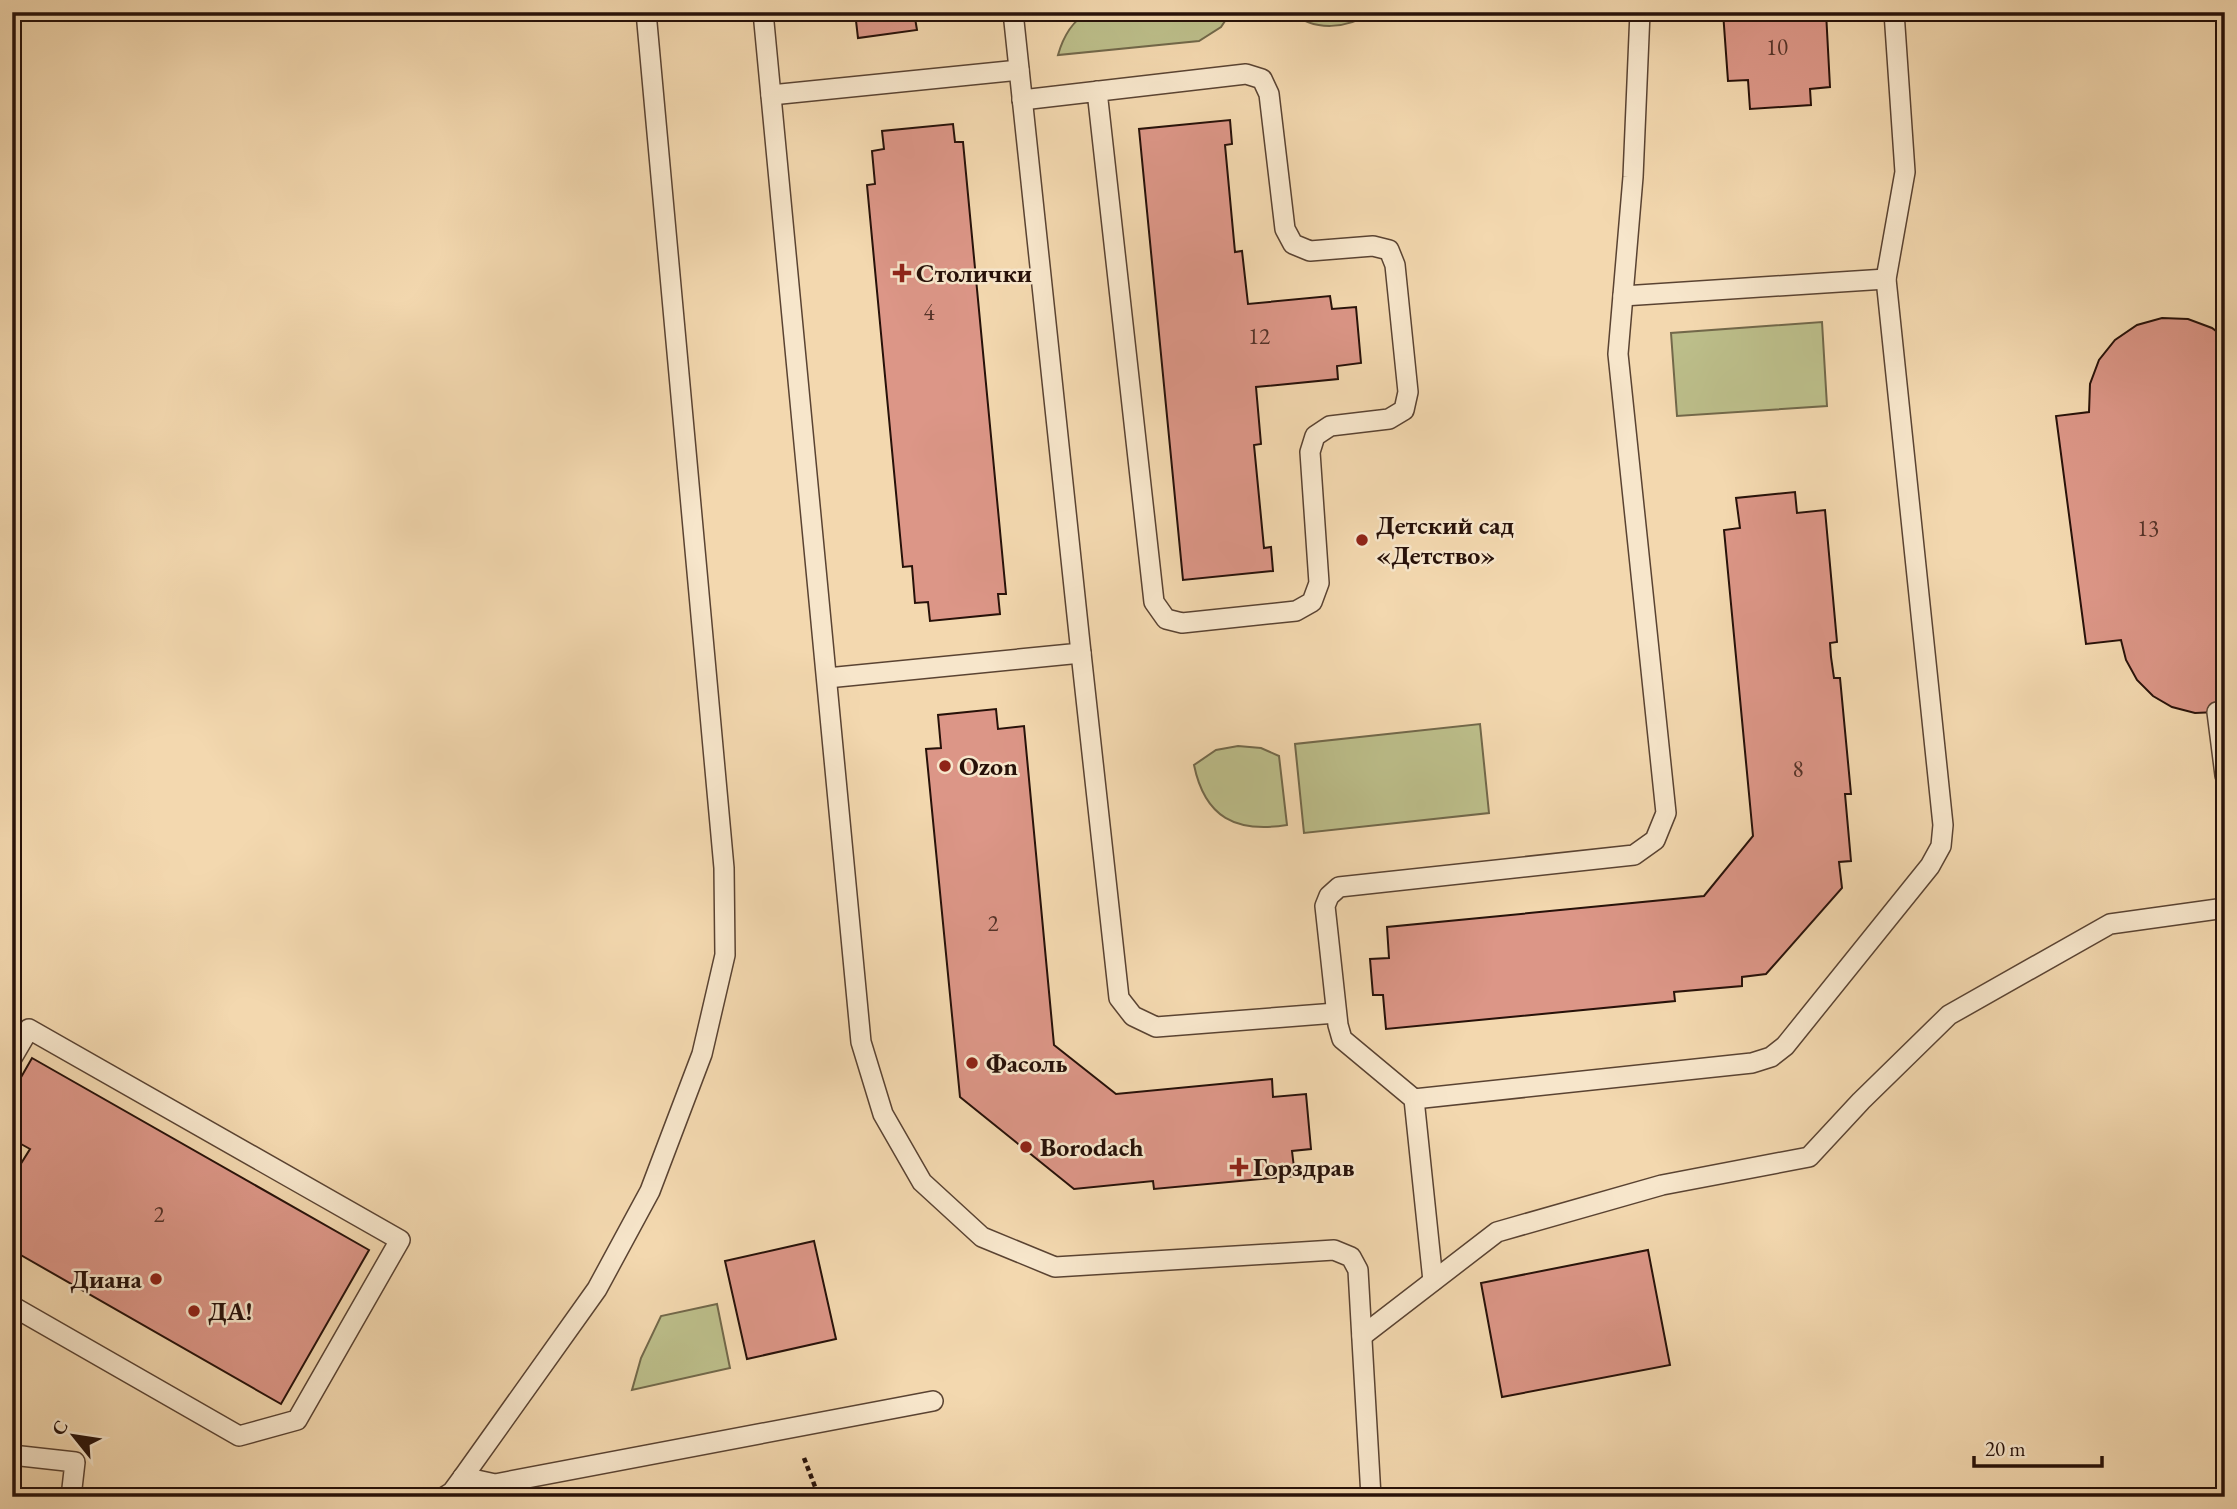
<svg xmlns="http://www.w3.org/2000/svg" width="2237" height="1509" font-family="'EB Garamond',serif">
  <style>
    .green { fill: #bcbe8a; stroke: #72684a; stroke-width: 2 }
    .building { fill: #dc9687; stroke: #271109; stroke-width: 2 }
    .lines { fill: none; stroke-linecap: round; stroke-linejoin: round }
    .lane-casing { stroke: #5a4332; stroke-width: 22 }
    .path { stroke: #271109; stroke-width: 4.5; stroke-dasharray: 5 3.5; stroke-linecap: butt }
    .lane { stroke: #f7e6cb; stroke-width: 19 }
    .poi-dot { fill: #8f2418; stroke: #f7e6cb; stroke-width: 2.5 }
    .labels { text-anchor: middle; dominant-baseline: central; stroke-width: 5; stroke-linejoin: round; paint-order: stroke }
    .number-label { font-size: 23px; fill: #543228 }
    .poi-label { font-size: 26px; font-weight: bold; fill: #271109; stroke: #f7e6cb; text-anchor: start }
  </style>
  <rect width="100%" height="100%" fill="#f3d8af"/>
  <filter id="stains"><feTurbulence type="fractalNoise" baseFrequency=".00286" numOctaves="4"/><feColorMatrix values="0 0 0 0 .2 0 0 0 0 .09 0 0 0 0 .02 0 0 0 .5 -.17"/></filter>
  <radialGradient id="worn" r=".72"><stop offset=".6" stop-color="#630" stop-opacity="0"/><stop offset="1" stop-color="#630" stop-opacity=".3"/></radialGradient>
  <g class="green">
    <path d="M1088,12H1231L1221,27L1199,41L1058,55C1063,37 1071,22 1088,12Z"/>
    <path d="M1290,12H1373C1347,29 1315,32 1290,12Z"/>
    <path d="M1822,322L1827,406L1677,416L1671,333Z"/>
    <path d="M1480,724L1489,813L1304,833L1295,744Z"/>
    <path d="M1238,746L1261,748L1279,756L1287,825C1236,833 1205,818 1194,765L1216,750Z"/>
    <path d="M717,1304L730,1368L632,1390L641,1358L661,1316Z"/>
  </g>
  <g class="building">
    <path d="M855,12H914L917,30L858,38Z"/>
    <path d="M1723,12H1826L1830,87L1810,89L1811,105L1750,109L1748,80L1728,81Z"/>
    <path d="M1230,120L1232,144L1225,145L1235,252L1242,251L1248,304L1330,296L1332,309L1356,307L1361,363L1337,366L1338,379L1256,387L1261,444L1254,445L1264,548L1271,547L1273,571L1183,580L1139,129Z"/>
    <path d="M953,124L955,142H963L1006,594H998L1000,614L930,621L928,602L915,603L912,566L903,567L867,185L875,184L872,151L884,149L882,131Z"/>
    <path d="M2162,318L2188,319L2212,328L2225,338V710L2217,712L2195,713L2172,707L2153,696L2137,680L2126,660L2121,640L2086,644L2056,416L2089,412L2090,384L2099,360L2115,340L2137,325Z"/>
    <path d="M1795,492L1797,513L1825,510L1837,642L1830,643L1831,657L1834,678H1840L1851,794H1845L1851,861L1839,862L1842,888L1766,974L1742,977V986L1674,992L1675,1001L1386,1029L1383,995H1373L1370,959L1389,958L1387,927L1704,896L1753,836L1724,530L1740,528L1736,498Z"/>
    <path d="M996,709L998,729L1024,726L1054,1045L1116,1094L1272,1079L1273,1097L1306,1094L1311,1149L1292,1151L1295,1176L1154,1189L1153,1181L1074,1189L960,1097L926,749L941,748L938,715Z"/>
    <path d="M32,1058L369,1250L281,1404L12,1250V1178L30,1149L12,1139V1093Z"/>
    <path d="M814,1241L836,1339L747,1359L725,1261Z"/>
    <path d="M1648,1250L1670,1365L1502,1397L1481,1283Z"/>
  </g>
  <g class="lines">
    <g class="lane-casing">
      <g id="lane">
        <path d="M763,12L861,1042L883,1114L922,1182L982,1237L1055,1267L1334,1250L1351,1257L1358,1270L1371,1497"/>
        <path d="M771,95L1019,70"/>
        <path d="M1022,100L1246,74L1262,79L1269,94L1285,229L1293,244L1310,251L1373,246L1389,250L1395,265L1408,392L1404,410L1389,419L1330,426L1315,436L1310,452L1319,583L1312,602L1296,611L1182,623L1166,619L1154,602L1097,91"/>
        <path d="M1623,296L1886,279"/>
        <path d="M1081,653L1119,998L1133,1016L1156,1027L1336,1013"/>
        <path d="M827,678L1081,653L1013,12"/>
        <path d="M2217,712L2225,775"/>
        <path d="M12,1058L29,1029L400,1240L297,1420L239,1436L12,1306"/>
        <path d="M1414,1099L1752,1063L1771,1057L1785,1046L1930,866L1941,846L1943,825L1886,279L1905,172L1894,12"/>
        <path d="M1433,1281L1414,1099L1342,1039L1338,1025L1325,906L1329,896L1339,887L1634,855L1655,840L1666,813L1618,354L1633,177L1640,12"/>
        <path d="M1362,1336L1497,1232L1662,1185L1809,1157L1861,1101L1949,1015L2110,924L2225,908"/>
        <path d="M12,1455L75,1462L71,1497"/>
        <path d="M463,1477L495,1484L933,1401"/>
        <path d="M444,1497L452,1492L463,1477L597,1289L650,1191L702,1054L725,955L724,868L646,12"/>
      </g>
    </g>
    <path class="path" d="M804,1458L819,1497"/>
    <use href="#lane" class="lane"/>
  </g>
  <g class="poi-dot">
    <path d="M898.5 262.5h7v7h7v7h-7v7h-7v-7h-7v-7h7z"/>
    <circle cx="1362" cy="540" r="7"/>
    <circle cx="945" cy="766" r="7"/>
    <circle cx="972" cy="1063" r="7"/>
    <circle cx="1026" cy="1147" r="7"/>
    <path d="M1235.5 1156.5h7v7h7v7h-7v7h-7v-7h-7v-7h7z"/>
    <circle cx="156" cy="1279" r="7"/>
    <circle cx="194" cy="1311" r="7"/>
  </g>
  <g class="labels">
    <g class="number-label">
      <text x="1777" y="47">10</text>
      <text x="929" y="312">4</text>
      <text x="1259" y="336">12</text>
      <text x="2148" y="528">13</text>
      <text x="1798" y="769">8</text>
      <text x="993" y="923">2</text>
      <text x="159" y="1214">2</text>
    </g>
    <g class="poi-label">
      <text x="916" y="273">Столички</text>
      <text x="1376" y="525">Детский сад<tspan x="1376" dy="30">«Детство»</tspan></text>
      <text x="959" y="766">Ozon</text>
      <text x="986" y="1063">Фасоль</text>
      <text x="1040" y="1147">Borodach</text>
      <text x="1253" y="1167">Горздрав</text>
      <text x="142" y="1279" text-anchor="end">Диана</text>
      <text x="208" y="1311">ДА!</text>
    </g>
  </g>
  <rect width="2237" height="1509" fill="none" stroke="#f3d8af" stroke-width="42"/>
  <rect x="14" y="14" width="2209" height="1481" fill="none" stroke="#271109" stroke-width="3.5"/>
  <rect x="21" y="21" width="2195" height="1467" fill="none" stroke="#271109" stroke-width="2"/>
  <g transform="translate(74 1436) rotate(300)" stroke="#f7e6cb" stroke-width="5" paint-order="stroke">
  <path d="M0-5L12 26L0 18L-12 26Z" fill="#271109"/>
  <text y="-10" font-size="19" font-weight="bold" text-anchor="middle" fill="#271109">С</text>
  </g>
  <path d="M1974 1456v10h128v-10" fill="none" stroke="#271109" stroke-width="3.5"/>
  <text x="1985" y="1456" font-size="21" fill="#271109" stroke="#f7e6cb" stroke-width="5" paint-order="stroke">20 m</text>
  <rect width="100%" height="100%" filter="url(#stains)"/>
  <rect width="100%" height="100%" fill="url(#worn)"/>
</svg>
